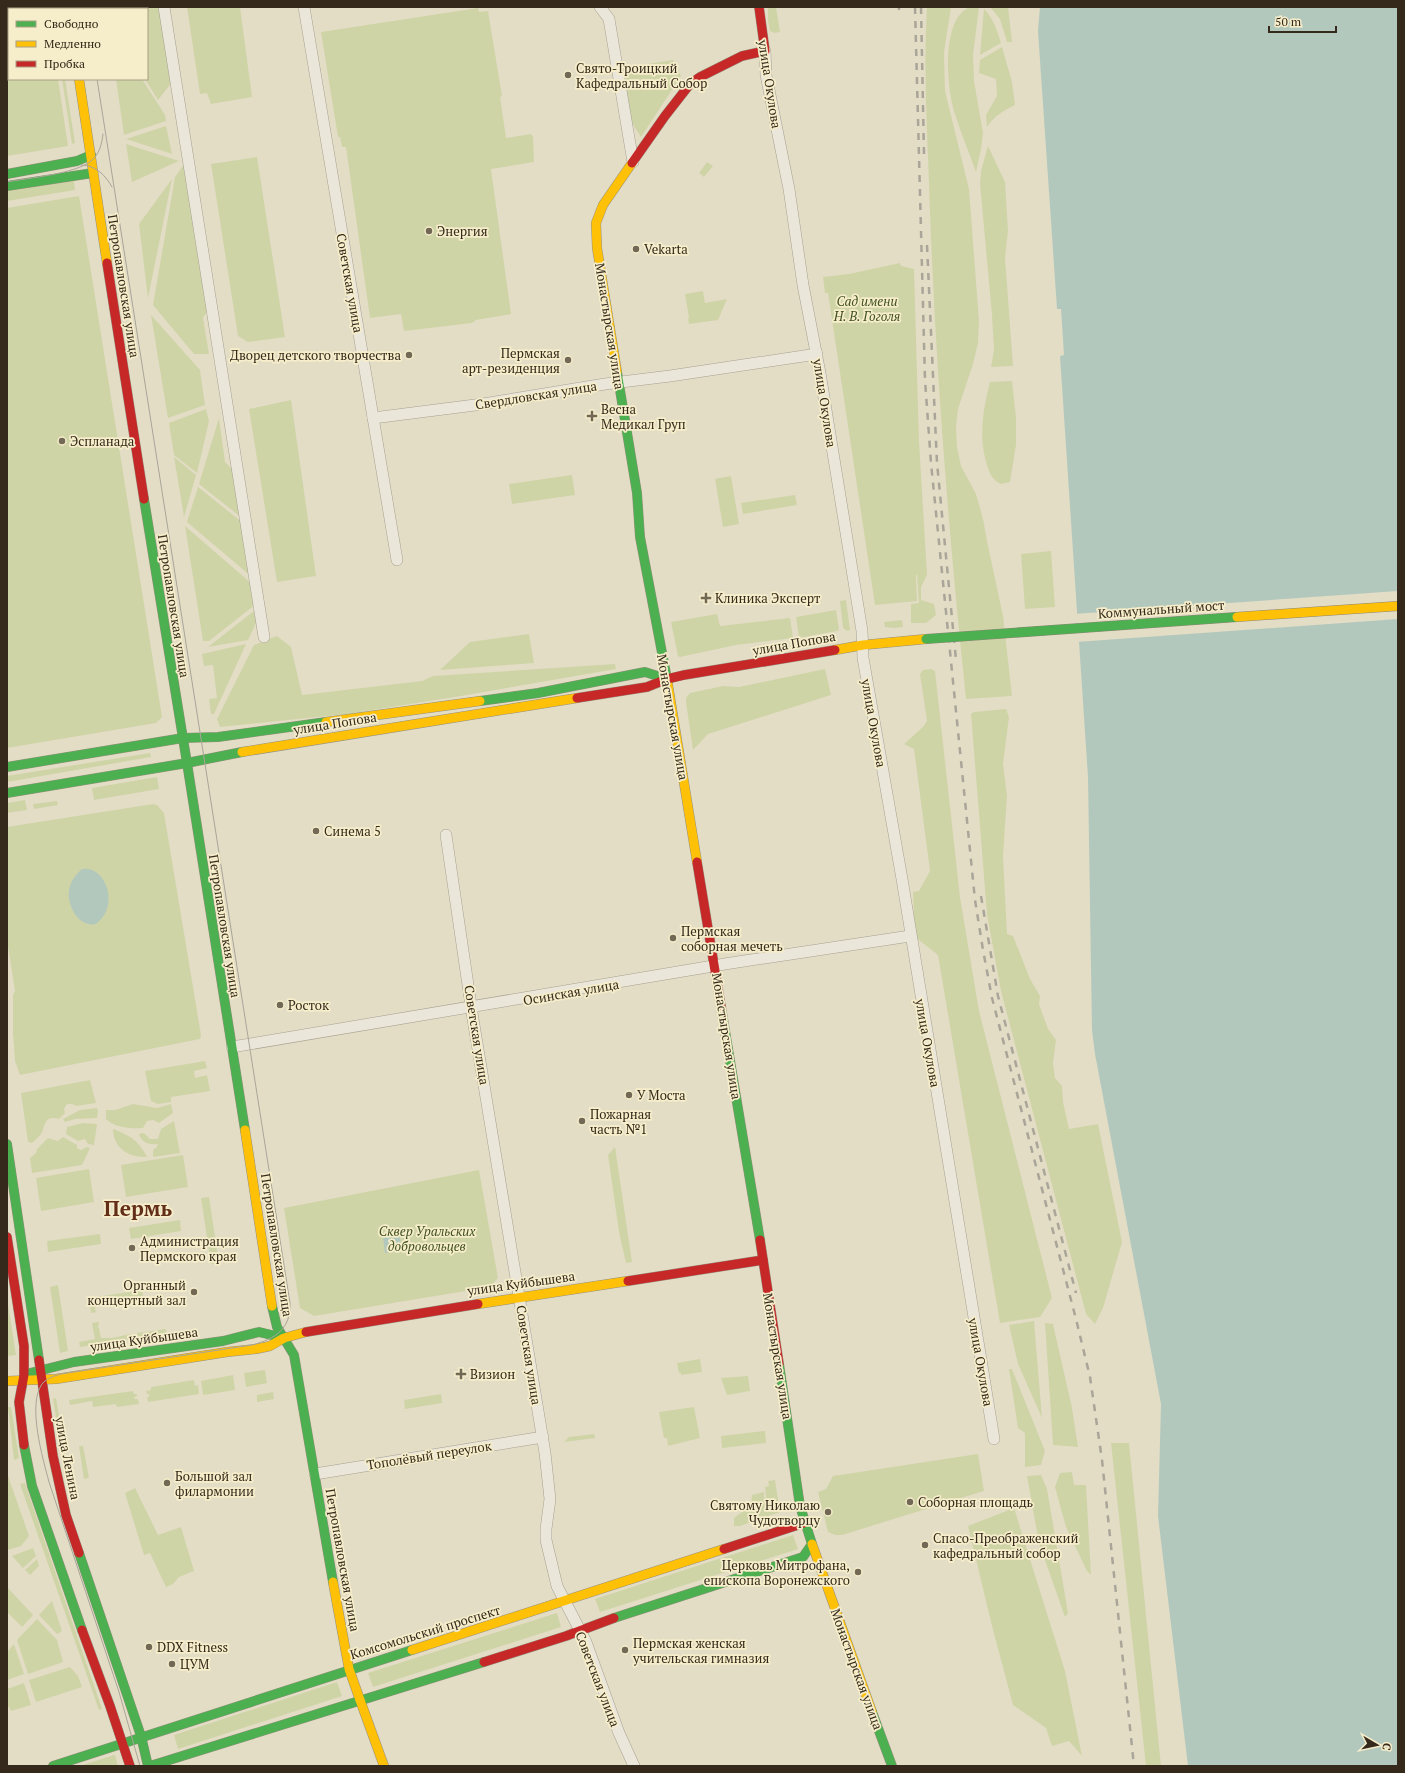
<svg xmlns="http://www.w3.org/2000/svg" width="1405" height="1773" font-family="'PT Serif',serif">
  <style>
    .green { fill: #cfd4a7 }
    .water { fill: #b3c8bd }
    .pier { fill: #e3ddc6 }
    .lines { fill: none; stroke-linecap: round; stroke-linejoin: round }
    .street-casing { stroke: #a7a090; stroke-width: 12 }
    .fast-casing { stroke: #979080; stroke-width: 10 }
    .slow-casing { stroke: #979080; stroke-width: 10 }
    .jam-casing { stroke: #979080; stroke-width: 10 }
    .street { stroke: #eae6d9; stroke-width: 11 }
    .fast { stroke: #4caf50; stroke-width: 9 }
    .slow { stroke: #ffc107; stroke-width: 9 }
    .jam { stroke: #c62828; stroke-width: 9 }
    .tram { stroke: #a9a599; stroke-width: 1 }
    .rail { stroke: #a9a599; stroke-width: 2.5; stroke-dasharray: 7 7; stroke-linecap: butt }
    .fast-bridge-casing { stroke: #8c8677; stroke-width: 10; stroke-linecap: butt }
    .slow-bridge-casing { stroke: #8c8677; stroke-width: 10; stroke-linecap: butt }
    .fast-bridge { stroke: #4caf50; stroke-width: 9 }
    .slow-bridge { stroke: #ffc107; stroke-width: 9 }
    .poi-dot { fill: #716856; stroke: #f6edca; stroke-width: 1.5 }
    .labels { text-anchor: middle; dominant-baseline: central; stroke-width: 3.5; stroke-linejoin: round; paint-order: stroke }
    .poi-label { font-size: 13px; fill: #34291a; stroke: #f6edca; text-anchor: start }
    .street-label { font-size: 13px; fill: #34291a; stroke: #f6edca }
    .park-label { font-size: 13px; font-style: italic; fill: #405120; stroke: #f6edca }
    .town-label { font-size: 21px; font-weight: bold; fill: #622e18; stroke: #f6edca }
  </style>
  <rect width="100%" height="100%" fill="#e3ddc6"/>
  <g class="green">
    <path d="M7,7H47V9H9V79H58L68,146L7,156Z"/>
    <path d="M133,7H160L172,82L158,100L145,79H147V9H133Z"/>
    <path d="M187,7H240L252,97L211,104L207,93L200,94Z"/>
    <path d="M768,7H776L780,32L775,33L770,31L768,20Z"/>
    <path d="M927,7H951L944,52L945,91L969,189L979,321L978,343L973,364L958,409L956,426L957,447L961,466L976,494L983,519L987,541L1003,616L1012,696L966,699C949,537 936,375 930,212C928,144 923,75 927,7Z"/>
    <path d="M970,7H979L973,55L974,81L983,133L981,149L976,172C969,152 961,134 955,114C947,89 940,19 970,7Z"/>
    <path d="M990,7H1008L1012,42H1007L1000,19Z"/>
    <path d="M478,8L479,12L488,11L502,96L500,97L506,138L531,134L533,137L534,162L491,169L511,314L476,320L472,323L404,331L401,314L370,318L346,147H342L340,137H338L321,32Z"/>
    <path d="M984,9C994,19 997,31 1001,43L980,55Z"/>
    <path d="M1002,47L1012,82L1015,105C1003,111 994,116 987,127L986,115L997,96L996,79L979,73L980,60Z"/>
    <path d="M673,60L681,76L641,137L632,123L622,68Z"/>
    <path d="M62,79H65L75,143L72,144Z"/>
    <path d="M116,79H142L165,115L166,121L124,135Z"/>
    <path d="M166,126L172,154L126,139Z"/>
    <path d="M126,144L179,161L132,182Z"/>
    <path d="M988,146L1005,182L1008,231L1005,258L1013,366L991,367L994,350L992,315L980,184L981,171Z"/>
    <path d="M257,157L285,337L248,342L238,336L211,164Z"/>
    <path d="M707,162L713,166L704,177L699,173Z"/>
    <path d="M185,163L209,308L203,318L209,354H194L153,305L175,177Z"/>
    <path d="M172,179L148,298L139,224Z"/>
    <path d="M74,181L75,190L7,201V190Z"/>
    <path d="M79,196L162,717L156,723L7,748V208Z"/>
    <path d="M900,263L901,266L914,269L919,441L927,575L921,587V600L934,604L936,615L926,623H911V604L919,603L917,574L916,575L917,601L875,605L828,293H825L823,277L849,274Z"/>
    <path d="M703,291L705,303L727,299L718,320L689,324L688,319L689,318L685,294Z"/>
    <path d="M151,315L200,370L205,405L168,418Z"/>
    <path d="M1012,381L1016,417V445L1010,482L1001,484C992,480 990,474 987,465C978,437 983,410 990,382Z"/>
    <path d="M291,400L316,576L277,582L249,409Z"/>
    <path d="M206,409L209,421L197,473L174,455L169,423Z"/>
    <path d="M219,418L225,462L234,471L242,518L199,484Z"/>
    <path d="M174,457L196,475L184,517Z"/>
    <path d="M572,475L575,495L512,504L509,484Z"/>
    <path d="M731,476L739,524L723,527L715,479Z"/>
    <path d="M198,487L243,523L252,577L187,522Z"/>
    <path d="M795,495L797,505L743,514L741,503Z"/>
    <path d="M185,526L252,584L256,604L209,641H203Z"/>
    <path d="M1051,551L1055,607L1025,609L1021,554Z"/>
    <path d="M846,600L850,630L847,631L843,628L840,601Z"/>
    <path d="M836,610L839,630L837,631L799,638L796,617Z"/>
    <path d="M254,611L256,623L248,640L208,647Z"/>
    <path d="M717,614L720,626L790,618L793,638L736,645L680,657L678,656L671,622Z"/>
    <path d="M902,620L903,627L894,628L885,627L884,622Z"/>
    <path d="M529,634L534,663L440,670L470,642Z"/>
    <path d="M277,636L291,647L302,695L422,681L433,676L615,664L616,669L461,696L347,714L220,727L217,719L254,645Z"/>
    <path d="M246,644L214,714H211L209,699L217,698L213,665L204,666L202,654Z"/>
    <path d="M825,669L831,695L708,734L693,750L686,702V698L690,693L723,686L739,687Z"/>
    <path d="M931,669L935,671L960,897L979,1011L1052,1298L1040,1317L1000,1323L938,955L915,937L913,892L919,891L930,871L914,749L904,744L923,727L927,721L920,674L923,670Z"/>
    <path d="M1006,709L1009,717L1003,764L1007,796L1003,856L1007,934L1013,936L1030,979L1040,996L1039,1004L1048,1029L1056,1040L1053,1063L1055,1078L1062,1086L1063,1102L1069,1129L1098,1124L1122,1242L1103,1308L1095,1324L1086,1314L1001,991L987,914L971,714L974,712Z"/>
    <path d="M150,753L151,757L7,782V776Z"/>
    <path d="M157,777L159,789L94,800L92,788Z"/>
    <path d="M25,800L27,810L7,813V803Z"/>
    <path d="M57,801L58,805L34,809L33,804Z"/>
    <path d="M153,804L157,805L164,813L201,1035L200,1039L20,1075L15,1061L13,1033V995L15,991L7,940V827Z"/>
    <path d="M205,1061L207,1068L194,1071L195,1078L207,1075L210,1091L171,1097V1102L158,1104L151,1101L145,1071Z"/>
    <path d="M90,1080L96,1103L76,1106L72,1104H67L64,1109L65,1113L59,1119C43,1114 46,1127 41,1134C39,1137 35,1140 32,1143L28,1142L21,1093Z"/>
    <path d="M133,1104L157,1108L171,1104L173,1113L159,1123L153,1120L147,1121L143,1128C131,1129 115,1128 106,1119V1110H115Z"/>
    <path d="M97,1108L98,1112L97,1118L75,1119L65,1122L63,1119L80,1110Z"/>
    <path d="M174,1121L180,1153L153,1157V1150L157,1147L158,1144C149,1145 142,1143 139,1134L144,1133L150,1139H158L161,1129Z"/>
    <path d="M83,1123L97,1124L94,1145L88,1144L85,1139L78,1141L66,1134L67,1127Z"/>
    <path d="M113,1129C131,1136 138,1140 147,1157C129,1158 113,1148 113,1129Z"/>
    <path d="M63,1137L77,1145V1148L81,1150L87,1147L90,1148L82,1165L32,1173L30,1158L36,1153L37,1149L48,1138L58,1141Z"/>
    <path d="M615,1147L632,1262L626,1263L619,1232L608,1155Z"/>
    <path d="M183,1155L188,1187L126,1197L121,1165Z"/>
    <path d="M89,1169L94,1202L41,1211L36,1178Z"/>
    <path d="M479,1170L498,1278L490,1287L314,1316L300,1308L284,1208Z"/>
    <path d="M209,1197L219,1263L211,1264L201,1198Z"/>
    <path d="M180,1220L181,1231L131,1239L129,1228Z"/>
    <path d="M100,1234L101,1244L48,1252L47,1241Z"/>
    <path d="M58,1285L68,1351L60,1353L50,1287Z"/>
    <path d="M142,1290L143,1296L96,1303L95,1310L97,1312L91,1313L89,1298Z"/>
    <path d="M7,1298L16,1355L7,1356Z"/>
    <path d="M1034,1321L1042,1418L1018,1364L1009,1325Z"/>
    <path d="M99,1322L98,1328H99L101,1338H112L130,1334L131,1339L80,1347L79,1342L95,1339L92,1323Z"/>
    <path d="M1045,1323L1053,1324L1072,1408L1078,1447L1053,1445Z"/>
    <path d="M165,1329L168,1334L138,1338L137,1333Z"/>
    <path d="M700,1359L702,1372L681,1375V1373H679L677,1363Z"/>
    <path d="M1009,1369H1012L1045,1451L1041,1465L1025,1467V1433L1018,1428Z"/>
    <path d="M265,1370L267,1383L246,1387L244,1373Z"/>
    <path d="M233,1375L235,1390L203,1395L201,1381Z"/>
    <path d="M748,1376L750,1391L727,1395L721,1378Z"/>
    <path d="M194,1380L195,1386L198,1385L199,1394L148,1402L147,1397H149V1394H147L146,1391L151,1390V1387Z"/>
    <path d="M133,1391L134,1394H137V1396L134,1397L135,1399H138L139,1404L117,1407L116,1404L93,1407L92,1401L70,1405L69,1400Z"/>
    <path d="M273,1392L274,1399L257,1402V1395Z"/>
    <path d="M441,1394L442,1403L405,1409L404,1400Z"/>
    <path d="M56,1398L70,1484L67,1482L53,1399Z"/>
    <path d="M8,1407H11L19,1458L14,1460Z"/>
    <path d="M694,1407L700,1438L668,1446L667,1438H664L659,1412Z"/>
    <path d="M765,1431L766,1443L722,1448L721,1436Z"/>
    <path d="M594,1434L595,1438L564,1442L569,1437Z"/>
    <path d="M1111,1443H1129L1161,1766H1146Z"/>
    <path d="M79,1446H83L89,1478L84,1479Z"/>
    <path d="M978,1454L984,1491L842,1535H835L828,1532L818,1492L826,1489L833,1476Z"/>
    <path d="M1072,1472L1074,1485H1086L1091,1575L1087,1571L1066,1527L1055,1487L1060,1473Z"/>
    <path d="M7,1473L29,1536L21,1546L7,1550Z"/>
    <path d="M1041,1475L1047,1489L1068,1613L1065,1617L1039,1543L1027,1476Z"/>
    <path d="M775,1480L780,1512L740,1526H734V1518L751,1505L752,1495L764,1492V1498L766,1497L765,1487L769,1486L768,1481Z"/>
    <path d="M25,1483L102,1709L99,1710L20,1484Z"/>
    <path d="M135,1488L158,1535L181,1527L194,1571L179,1577L173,1584L166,1587L150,1553L144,1555L125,1493Z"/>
    <path d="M1014,1508L1065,1671L1082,1756L1069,1741L1052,1746L1046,1728L1013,1705L992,1626L968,1526Z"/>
    <path d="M793,1535L798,1549L600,1612L595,1599Z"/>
    <path d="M33,1548L36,1556L23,1568L12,1556Z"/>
    <path d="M37,1559L39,1566L30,1575L25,1570Z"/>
    <path d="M7,1587L33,1615L22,1627L7,1612Z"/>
    <path d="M52,1601L62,1631L57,1634L39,1615Z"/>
    <path d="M557,1613L561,1627L373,1687L368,1673Z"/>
    <path d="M37,1619L57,1640L63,1662L28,1674L17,1640Z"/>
    <path d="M14,1644L24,1674L7,1680V1652Z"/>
    <path d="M70,1667L78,1676L82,1687L36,1702L29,1680Z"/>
    <path d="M337,1682L342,1696L178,1749L174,1735Z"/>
    <path d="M24,1683L31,1705L11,1711L9,1707H7V1689Z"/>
    <path d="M115,1755L118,1766H80L114,1755Z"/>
  </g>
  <g class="water">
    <path d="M1040,7H1398V1766H1188L1158,1516L1161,1404L1095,1054L1092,1030L1088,777L1060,356L1064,355L1061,309H1057L1038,31Z"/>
    <path d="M82,869C102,866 113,892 107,909C105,915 101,920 96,924C79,928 67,906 69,891C70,882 75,875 82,869Z"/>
    <path d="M399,1234L402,1250L385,1253L383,1237Z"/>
  </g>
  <path class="pier" d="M1398,591V619L1076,642L1074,614Z"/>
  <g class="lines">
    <g class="street-casing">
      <g id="street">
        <path d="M164,7L264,637"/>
        <path d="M304,7L397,560"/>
        <path d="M600,7L609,19L633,162"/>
        <path d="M765,51L766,75L789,189L803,285L820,373L862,631L863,658L902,879L994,1439"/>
        <path d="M373,418L483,404L605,384L670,376L817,354"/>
        <path d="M446,835L473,1019L545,1453L550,1499L546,1529V1540L557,1586L586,1642L619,1733L634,1766"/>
        <path d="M232,1047L731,963L910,936"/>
        <path d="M315,1474L543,1437"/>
      </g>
    </g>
    <g class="fast-casing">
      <g id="fast">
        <path d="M7,174L77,161L91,155"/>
        <path d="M7,186L93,173"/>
        <path d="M617,372L637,493L640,537L667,679"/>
        <path d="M144,499L187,763"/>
        <path d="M480,701L538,693L645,672L667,679"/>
        <path d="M187,763L245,1130"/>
        <path d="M7,767L183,738L218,737L326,722"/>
        <path d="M7,793L187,763L242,752"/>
        <path d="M721,1007L760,1240"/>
        <path d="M7,1144L39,1360"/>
        <path d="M272,1306L277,1327L294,1355L333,1582"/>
        <path d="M30,1373L74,1362L223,1341L259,1332L284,1338"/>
        <path d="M24,1445L32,1486L82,1630"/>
        <path d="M79,1553L141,1736L148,1766"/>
        <path d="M614,1618L803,1557L812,1544L800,1506L779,1364"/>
        <path d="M872,1712L892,1766"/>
        <path d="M53,1766L412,1650"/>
        <path d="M150,1766L484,1662"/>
      </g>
    </g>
    <g class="slow-casing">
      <g id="slow">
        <path d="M79,79L107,263"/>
        <path d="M617,372L597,248L596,223L603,205L632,163"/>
        <path d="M835,650L863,645L926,639"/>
        <path d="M667,679L697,862"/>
        <path d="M326,722L480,701"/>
        <path d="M242,752L577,698"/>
        <path d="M245,1130L272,1306"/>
        <path d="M478,1304L628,1281"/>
        <path d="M7,1381L56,1379L227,1352L256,1349L270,1346L284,1338L306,1332"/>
        <path d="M812,1544L872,1712"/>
        <path d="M333,1582L349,1669L360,1700"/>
        <path d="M412,1650L724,1549"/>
        <path d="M360,1700L384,1766"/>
      </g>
    </g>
    <g class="jam-casing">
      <g id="jam">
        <path d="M67,7L68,9"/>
        <path d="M632,163L665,116L690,84L700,77L742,56L765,51L759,7"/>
        <path d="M107,263L144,499"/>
        <path d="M577,698L647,687L667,679L684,675L835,650"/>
        <path d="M697,862L721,1007"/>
        <path d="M7,1237L24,1346V1375L19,1402L24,1445"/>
        <path d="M760,1240L779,1364"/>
        <path d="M628,1281L763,1260"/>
        <path d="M306,1332L478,1304"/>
        <path d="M39,1360L53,1456L66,1515L79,1553"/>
        <path d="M724,1549L804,1523"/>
        <path d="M82,1630L110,1706L130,1766"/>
        <path d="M484,1662L566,1636L614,1618"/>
      </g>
    </g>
    <use href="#street" class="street"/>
    <use href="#fast" class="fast"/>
    <use href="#slow" class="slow"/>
    <use href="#jam" class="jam"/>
    <g class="tram">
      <path d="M86,7V9"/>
      <path d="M97,79L290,1303C291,1329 275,1339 252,1345L61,1374C54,1376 47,1378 42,1384C27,1405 43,1459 49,1482L119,1692L140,1766"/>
      <path d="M81,165C96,165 106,176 112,187"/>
      <path d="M7,182C28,178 75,174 91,161C99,155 102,144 103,134"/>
    </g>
    <g class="rail">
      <path d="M915,7L925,380L931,463L975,900L983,950L992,998L1076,1319L1090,1377L1102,1460L1134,1766"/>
      <path d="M921,7L924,155"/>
      <path d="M899,10V7"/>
      <path d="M927,245L937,463L956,660"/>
      <path d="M981,896L998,996L1076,1293"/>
    </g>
    <g class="fast-bridge-casing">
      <path id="fast-bridge" d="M926,639L1237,617"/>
    </g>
    <g class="slow-bridge-casing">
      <path id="slow-bridge" d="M1237,617L1398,606"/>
    </g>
    <use href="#fast-bridge" class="fast-bridge"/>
    <use href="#slow-bridge" class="slow-bridge"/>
  </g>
  <g class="poi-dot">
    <circle cx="568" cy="75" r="4"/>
    <circle cx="429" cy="231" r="4"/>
    <circle cx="636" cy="249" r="4"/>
    <circle cx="409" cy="355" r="4"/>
    <circle cx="568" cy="360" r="4"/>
    <path d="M590 410h4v4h4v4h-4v4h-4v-4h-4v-4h4z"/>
    <circle cx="62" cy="441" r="4"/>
    <path d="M704 592h4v4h4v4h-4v4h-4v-4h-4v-4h4z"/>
    <circle cx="316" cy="831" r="4"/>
    <circle cx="673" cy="938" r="4"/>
    <circle cx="280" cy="1005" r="4"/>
    <circle cx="629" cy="1095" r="4"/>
    <circle cx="582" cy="1121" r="4"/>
    <circle cx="132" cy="1248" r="4"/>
    <circle cx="194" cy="1292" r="4"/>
    <path d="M459 1368h4v4h4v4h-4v4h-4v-4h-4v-4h4z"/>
    <circle cx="167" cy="1483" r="4"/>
    <circle cx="910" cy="1502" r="4"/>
    <circle cx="828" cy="1512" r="4"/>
    <circle cx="925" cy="1545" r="4"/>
    <circle cx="858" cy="1572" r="4"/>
    <circle cx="149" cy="1647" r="4"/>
    <circle cx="625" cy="1650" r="4"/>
    <circle cx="172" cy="1664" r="4"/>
  </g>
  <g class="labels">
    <g class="poi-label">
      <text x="576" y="68">Свято-Троицкий<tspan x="576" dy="15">Кафедральный Собор</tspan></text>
      <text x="437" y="231">Энергия</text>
      <text x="644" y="249">Vekarta</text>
      <text x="560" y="353" text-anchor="end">Пермская<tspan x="560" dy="15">арт-резиденция</tspan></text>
      <text x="401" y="355" text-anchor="end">Дворец детского творчества</text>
      <text x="601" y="409">Весна<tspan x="601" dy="15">Медикал Груп</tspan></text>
      <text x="70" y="441">Эспланада</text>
      <text x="715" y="598">Клиника Эксперт</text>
      <text x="324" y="831">Синема 5</text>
      <text x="681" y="931">Пермская<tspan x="681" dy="15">соборная мечеть</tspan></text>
      <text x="288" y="1005">Росток</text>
      <text x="637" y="1095">У Моста</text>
      <text x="590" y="1114">Пожарная<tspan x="590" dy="15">часть №1</tspan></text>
      <text x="140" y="1241">Администрация<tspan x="140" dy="15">Пермского края</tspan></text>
      <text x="186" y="1285" text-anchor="end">Органный<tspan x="186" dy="15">концертный зал</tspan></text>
      <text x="470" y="1374">Визион</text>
      <text x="175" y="1476">Большой зал<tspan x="175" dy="15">филармонии</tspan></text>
      <text x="918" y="1502">Соборная площадь</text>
      <text x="820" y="1505" text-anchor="end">Святому Николаю<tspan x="820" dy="15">Чудотворцу</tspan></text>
      <text x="933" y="1538">Спасо-Преображенский<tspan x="933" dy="15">кафедральный собор</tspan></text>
      <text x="850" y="1565" text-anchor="end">Церковь Митрофана,<tspan x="850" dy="15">епископа Воронежского</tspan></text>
      <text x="633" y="1643">Пермская женская<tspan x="633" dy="15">учительская гимназия</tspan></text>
      <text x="157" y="1647">DDX Fitness</text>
      <text x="180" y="1664">ЦУМ</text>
    </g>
    <g class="street-label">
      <text transform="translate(770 84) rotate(81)">улица Окулова</text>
      <text transform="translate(350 283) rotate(80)">Советская улица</text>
      <text transform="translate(124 286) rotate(81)">Петропавловская улица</text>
      <text transform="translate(610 326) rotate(81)">Монастырская улица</text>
      <text transform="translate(536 395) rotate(-9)">Свердловская улица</text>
      <text transform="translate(825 403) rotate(81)">улица Окулова</text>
      <text transform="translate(174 606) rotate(81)">Петропавловская улица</text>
      <text transform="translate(1161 609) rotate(-4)">Коммунальный мост</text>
      <text transform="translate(794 643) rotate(-10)">улица Попова</text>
      <text transform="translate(673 717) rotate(80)">Монастырская улица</text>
      <text transform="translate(335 723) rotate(-9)">улица Попова</text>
      <text transform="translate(874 723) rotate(80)">улица Окулова</text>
      <text transform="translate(225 926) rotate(81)">Петропавловская улица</text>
      <text transform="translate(571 992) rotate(-10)">Осинская улица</text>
      <text transform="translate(477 1035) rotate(81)">Советская улица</text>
      <text transform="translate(727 1036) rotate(81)">Монастырская улица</text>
      <text transform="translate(928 1043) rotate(80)">улица Окулова</text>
      <text transform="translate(277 1245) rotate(81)">Петропавловская улица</text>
      <text transform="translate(521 1283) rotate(-8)">улица Куйбышева</text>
      <text transform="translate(144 1339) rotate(-8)">улица Куйбышева</text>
      <text transform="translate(529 1355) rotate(81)">Советская улица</text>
      <text transform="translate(778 1356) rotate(81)">Монастырская улица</text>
      <text transform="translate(981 1362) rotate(80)">улица Окулова</text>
      <text transform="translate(429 1455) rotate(-9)">Тополёвый переулок</text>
      <text transform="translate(68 1458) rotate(79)">улица Ленина</text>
      <text transform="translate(343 1560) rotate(80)">Петропавловская улица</text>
      <text transform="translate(425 1632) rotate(-17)">Комсомольский проспект</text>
      <text transform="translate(857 1669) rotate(70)">Монастырская улица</text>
      <text transform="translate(598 1679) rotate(69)">Советская улица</text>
    </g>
    <g class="park-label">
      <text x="867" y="301">Сад имени<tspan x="867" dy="15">Н. В. Гоголя</tspan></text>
      <text x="427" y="1231">Сквер Уральских<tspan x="427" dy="15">добровольцев</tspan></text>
    </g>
    <g class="town-label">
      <text x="138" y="1208">Пермь</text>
    </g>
  </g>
  <rect width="1405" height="1773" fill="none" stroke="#34291a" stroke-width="16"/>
  <rect x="8" y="8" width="140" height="72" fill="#f6edca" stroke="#a89f84"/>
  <rect x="16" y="21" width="20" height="6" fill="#4caf50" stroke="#a89f84"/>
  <text x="44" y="28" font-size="12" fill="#34291a">Свободно</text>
  <rect x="16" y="41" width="20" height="6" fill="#ffc107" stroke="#a89f84"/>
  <text x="44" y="48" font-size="12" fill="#34291a">Медленно</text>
  <rect x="16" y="61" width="20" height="6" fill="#c62828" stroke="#a89f84"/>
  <text x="44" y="68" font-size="12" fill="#34291a">Пробка</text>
  <g transform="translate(1377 1745) rotate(99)" stroke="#f6edca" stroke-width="3" paint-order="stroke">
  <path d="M0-3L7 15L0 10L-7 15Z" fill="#34291a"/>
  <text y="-6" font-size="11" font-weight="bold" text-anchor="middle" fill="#34291a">С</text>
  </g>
  <path d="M1269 26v6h67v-6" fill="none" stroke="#34291a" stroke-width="2"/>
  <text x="1275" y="26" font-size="12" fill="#34291a" stroke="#f6edca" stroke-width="3" paint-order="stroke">50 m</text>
</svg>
